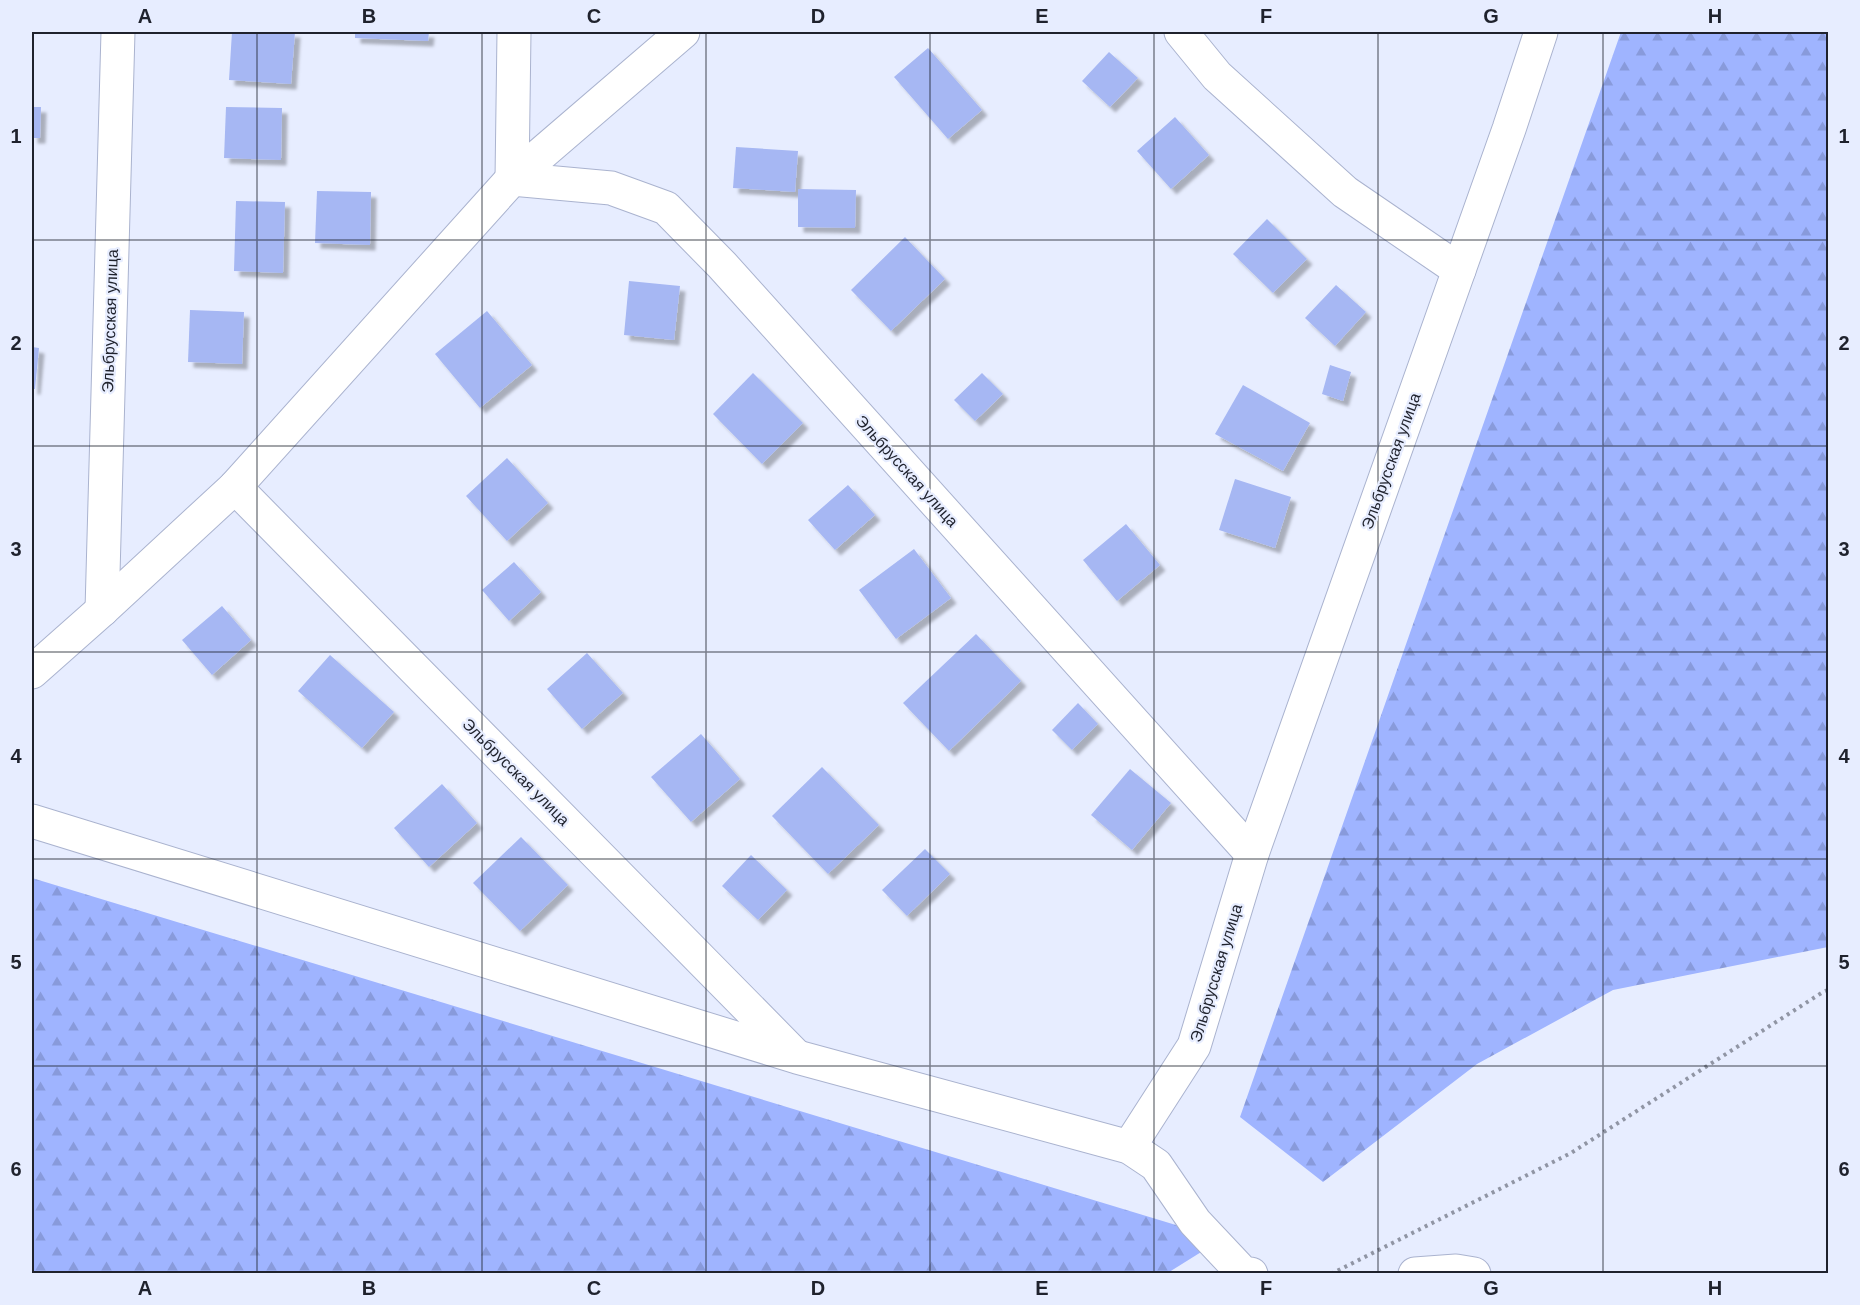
<svg xmlns="http://www.w3.org/2000/svg" width="1860" height="1305" font-family="Helvetica,sans-serif">
  <style>
    .forest { fill: url(#forest-firs) }
    .building { fill: #a6b7f3; filter: url(#shadow) }
    .lines { fill: none; stroke-linecap: round; stroke-linejoin: round }
    .minor-casing { stroke: #aab3cf; stroke-width: 35 }
    .path { stroke: #9095a4; stroke-width: 4; stroke-dasharray: 3 4.5; stroke-linecap: butt }
    .minor { stroke: #fff; stroke-width: 33 }
    .grid { fill: none; stroke: #1f222d; stroke-width: 1.5; stroke-opacity: 0.55 }
    .labels { text-anchor: middle; dominant-baseline: central; stroke-width: 4.5; stroke-linejoin: round; paint-order: stroke }
    .street-label { font-size: 16px; fill: #1f222d; stroke: #e7edff }
    .neatline { fill: none; stroke: #1f222d; stroke-width: 2 }
    .grid-label { font-size: 20px; text-anchor: middle; font-weight: bold; fill: #1f222d }
  </style>
  <defs>
    <pattern id="forest-firs" width="22" height="20" patternUnits="userSpaceOnUse" patternTransform="scale(1.5)"><rect width="22" height="20" fill="#9fb4ff"/><path d="M5 1l3.5 6h-7zM16 11l3.5 6h-7z" fill="#889adb"/></pattern>
    <filter id="shadow"><feDropShadow dx="5.5" dy="5.5" stdDeviation="1.5" flood-color="#0004"/></filter>
  </defs>
  <rect width="100%" height="100%" fill="#e7edff"/>
  <g class="forest">
    <path d="M1621,32H1828V947L1613,990L1477,1064L1323,1182L1240,1117Z"/>
    <path d="M32,878L1222,1239L1166,1274L32,1273Z"/>
  </g>
  <g class="building">
    <path d="M232,32H295L291,84L229,80Z"/>
    <path d="M355,32H429L428,41L355,38Z"/>
    <path d="M928,48L982,110L948,139L894,77Z"/>
    <path d="M1109,52L1138,78L1110,107L1082,81Z"/>
    <path d="M32,107H41L40,138H32Z"/>
    <path d="M226,107L282,108L281,160L224,158Z"/>
    <path d="M1175,117L1209,155L1171,189L1137,151Z"/>
    <path d="M736,147L798,151L795,192L733,188Z"/>
    <path d="M798,189L856,190L855,228L798,227Z"/>
    <path d="M317,191L371,192L370,245L315,243Z"/>
    <path d="M236,201L285,202L283,273L234,271Z"/>
    <path d="M1267,219L1307,259L1273,293L1233,254Z"/>
    <path d="M905,237L945,279L891,331L851,290Z"/>
    <path d="M629,281L680,286L674,340L624,335Z"/>
    <path d="M1336,285L1366,312L1335,346L1305,318Z"/>
    <path d="M190,310L244,312L242,364L188,362Z"/>
    <path d="M487,311L532,365L480,408L435,354Z"/>
    <path d="M32,347L39,348L35,389H32Z"/>
    <path d="M1330,365L1351,372L1343,401L1322,394Z"/>
    <path d="M753,373L803,423L762,464L713,414Z"/>
    <path d="M982,373L1003,394L975,421L954,400Z"/>
    <path d="M1243,385L1310,423L1283,471L1215,434Z"/>
    <path d="M507,458L548,503L507,541L466,496Z"/>
    <path d="M1235,479L1291,497L1275,548L1219,530Z"/>
    <path d="M848,485L875,515L835,550L808,520Z"/>
    <path d="M1126,524L1160,565L1117,601L1083,560Z"/>
    <path d="M914,549L951,598L896,639L859,590Z"/>
    <path d="M514,562L541,592L509,621L482,590Z"/>
    <path d="M222,606L251,640L212,675L182,640Z"/>
    <path d="M976,634L1021,681L949,751L903,703Z"/>
    <path d="M587,653L623,693L582,729L547,689Z"/>
    <path d="M330,655L394,712L362,748L298,691Z"/>
    <path d="M1078,703L1098,724L1072,750L1052,730Z"/>
    <path d="M701,734L740,779L691,822L651,777Z"/>
    <path d="M822,767L879,825L828,874L772,816Z"/>
    <path d="M1130,769L1171,803L1132,850L1091,815Z"/>
    <path d="M442,784L477,823L429,867L394,828Z"/>
    <path d="M521,837L568,885L520,931L473,883Z"/>
    <path d="M925,849L950,874L907,916L882,890Z"/>
    <path d="M751,855L787,890L758,920L722,886Z"/>
  </g>
  <g class="lines">
    <g class="minor-casing">
      <g id="minor">
        <path d="M514,32L512,179L611,188L666,208L722,265L1252,854"/>
        <path d="M1459,270L1509,129L1541,32"/>
        <path d="M235,487L794,1054"/>
        <path d="M102,610L118,32"/>
        <path d="M32,672L102,610L235,487L512,179L683,32"/>
        <path d="M32,821L797,1057L1129,1147L1156,1165L1195,1222L1243,1273L1251,1274"/>
        <path d="M1129,1147L1194,1046L1252,854L1459,270L1345,192L1217,76L1181,32"/>
        <path d="M1415,1274L1456,1271L1474,1274"/>
      </g>
    </g>
    <path class="path" d="M1331,1274L1571,1153L1823,992L1828,990"/>
    <use href="#minor" class="minor"/>
  </g>
  <path class="grid" d="M257,32V1274M482,32V1274M706,32V1274M930,32V1274M1154,32V1274M1378,32V1274M1603,32V1274M32,240H1828M32,446H1828M32,652H1828M32,859H1828M32,1066H1828"/>
  <g class="labels">
    <g class="street-label">
      <text transform="translate(110 321) rotate(-88)">Эльбрусская улица</text>
      <text transform="translate(1391 461) rotate(-70)">Эльбрусская улица</text>
      <text transform="translate(907 471) rotate(48)">Эльбрусская улица</text>
      <text transform="translate(516 772) rotate(45)">Эльбрусская улица</text>
      <text transform="translate(1216 973) rotate(-73)">Эльбрусская улица</text>
    </g>
  </g>
  <rect width="1860" height="1305" fill="none" stroke="#e7edff" stroke-width="66"/>
  <rect x="33" y="33" width="1794" height="1239" class="neatline"/>
  <g class="grid-label">
    <text x="145" y="23">A</text>
    <text x="369" y="23">B</text>
    <text x="594" y="23">C</text>
    <text x="818" y="23">D</text>
    <text x="1042" y="23">E</text>
    <text x="1266" y="23">F</text>
    <text x="1491" y="23">G</text>
    <text x="1715" y="23">H</text>
    <text x="16" y="143">1</text>
    <text x="1844" y="143">1</text>
    <text x="16" y="350">2</text>
    <text x="1844" y="350">2</text>
    <text x="16" y="556">3</text>
    <text x="1844" y="556">3</text>
    <text x="16" y="763">4</text>
    <text x="1844" y="763">4</text>
    <text x="16" y="969">5</text>
    <text x="1844" y="969">5</text>
    <text x="16" y="1176">6</text>
    <text x="1844" y="1176">6</text>
    <text x="145" y="1295">A</text>
    <text x="369" y="1295">B</text>
    <text x="594" y="1295">C</text>
    <text x="818" y="1295">D</text>
    <text x="1042" y="1295">E</text>
    <text x="1266" y="1295">F</text>
    <text x="1491" y="1295">G</text>
    <text x="1715" y="1295">H</text>
  </g>
</svg>
